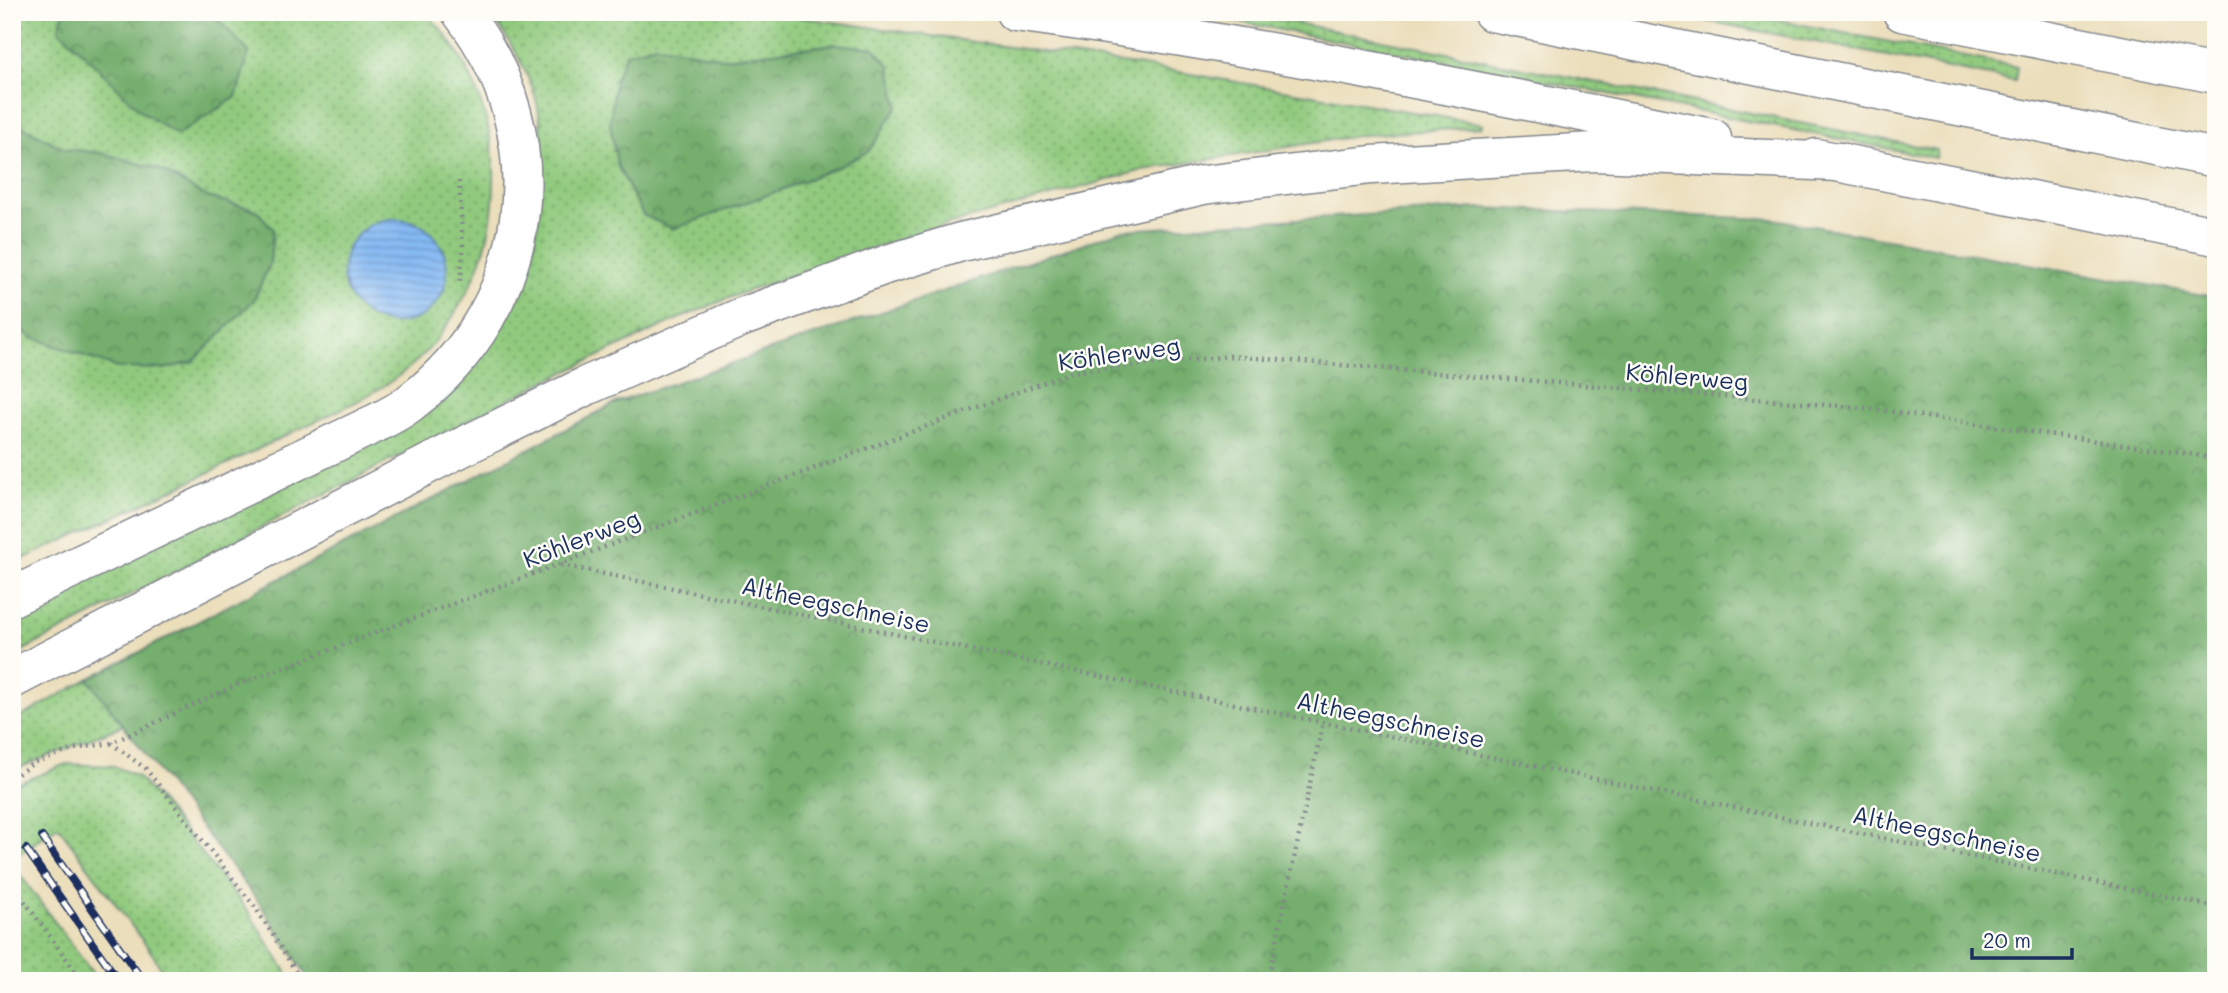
<svg xmlns="http://www.w3.org/2000/svg" width="2228" height="993" font-family="Mali,sans-serif">
  <style>
    .grass { fill: url(#grass-dots); stroke: #567c6e; stroke-width: 2 }
    .forest { fill: url(#forest-crowns); stroke: #486e66; stroke-width: 2 }
    .water { fill: url(#water-rules); stroke: #5074a8; stroke-width: 2 }
    .lines { fill: none; stroke-linecap: round; stroke-linejoin: round }
    .highway-casing { stroke: #83868c; stroke-width: 41 }
    .path { stroke: #83868c; stroke-width: 4.5; stroke-dasharray: 2 5; stroke-linecap: butt }
    .highway { stroke: #fff; stroke-width: 38 }
    .rail-casing { stroke: #1b2f5e; stroke-width: 8 }
    .rail { stroke: #fdfcf7; stroke-width: 5; stroke-dasharray: 16; stroke-linecap: butt }
    .labels { text-anchor: middle; dominant-baseline: central; stroke-width: 5; stroke-linejoin: round; paint-order: stroke }
    .street-label { font-size: 24px; fill: #1b2f5e; stroke: #fdfcf7 }
  </style>
  <defs>
    <pattern id="grass-dots" width="8" height="8" patternUnits="userSpaceOnUse" patternTransform="scale(1.75)"><rect width="8" height="8" fill="#91ca7e"/><path d="M2 2h.1M6 6h.1" fill="none" stroke="#76a46a" stroke-width="1.8" stroke-linecap="round"/></pattern>
    <pattern id="forest-crowns" width="20" height="18" patternUnits="userSpaceOnUse" patternTransform="scale(1.75)"><rect width="20" height="18" fill="#74ae6d"/><path d="M2 6a3 3 0 1 1 6 0M12 15a3 3 0 1 1 6 0" fill="none" stroke="#5e8e5d"/></pattern>
    <pattern id="water-rules" width="6" height="5" patternUnits="userSpaceOnUse" patternTransform="scale(1.75)"><rect width="6" height="5" fill="#85b9f3"/><path d="M0 2.5h6" fill="none" stroke="#6c97c8"/></pattern>
  </defs>
  <rect width="100%" height="100%" fill="#fdfcf7"/>
  <filter id="ink" filterUnits="userSpaceOnUse"><feTurbulence type="fractalNoise" baseFrequency=".0143" numOctaves="2"/><feDisplacementMap in="SourceGraphic" scale="14" xChannelSelector="R" yChannelSelector="G"/><feConvolveMatrix kernelMatrix="1 2 1 2 8 2 1 2 1" color-interpolation-filters="sRGB"/></filter>
  <filter id="wash" filterUnits="userSpaceOnUse"><feTurbulence type="fractalNoise" baseFrequency=".00686" numOctaves="4" result="noise"/><feDisplacementMap in="SourceGraphic" scale="28" xChannelSelector="R" yChannelSelector="G"/><feGaussianBlur stdDeviation="1.57" result="paint"/><feColorMatrix in="noise" values="0 0 0 0 0 0 0 0 0 0 0 0 0 0 0 0 0 1.4 0 .05"/><feComposite in="paint" operator="in"/></filter>
  <g filter="url(#wash)">
    <rect width="100%" height="100%" fill="#ebdebb"/>
    <g class="grass">
      <path d="M12,12H425C466,51 491,113 494,169C496,237 476,290 433,344C396,389 336,411 285,436C195,480 104,522 12,564Z"/>
      <path d="M490,12H764L1149,67L1483,124L1481,127L1363,135L1143,170L947,225L841,258L734,296L673,321L521,393L12,656V615L477,360C527,298 541,245 541,167C541,149 542,130 539,113C533,77 510,42 490,12Z"/>
      <path d="M1171,12H1241L1937,150L1936,158L1452,63L1234,21Z"/>
      <path d="M1661,12H1737L2017,67L2015,81Z"/>
      <path d="M88,679L124,725L12,771V722Z"/>
      <path d="M66,764L114,766L137,776L162,804L248,911L292,981H169L151,952L58,826L12,859V786Z"/>
      <path d="M12,864L94,975L85,981H12Z"/>
    </g>
    <g class="forest">
      <path d="M64,12H211L249,52L236,97L177,135L142,112L59,29Z"/>
      <path d="M835,44L874,48L890,66L898,106L869,151L840,166L778,191L673,229L643,215L617,165L610,124L615,79L626,53L656,45L725,58Z"/>
      <path d="M12,121L65,149L101,153L159,169L207,197L256,210L273,229L270,263L254,300L193,362L164,369L118,368L31,337L12,321Z"/>
      <path d="M1478,208L1774,219L2216,297V981H310L260,904L88,679L618,402L1123,230Z"/>
    </g>
    <circle class="water" cx="395" cy="271" r="52"/>
  </g>
  <g filter="url(#ink)">
    <g class="lines">
      <g class="highway-casing">
        <g id="highway">
          <path d="M1015,12C1249,43 1480,92 1712,138"/>
          <path d="M1492,12L2216,158"/>
          <path d="M1902,12L2216,74"/>
          <path d="M1816,158L2216,236"/>
          <path d="M12,597L374,424C386,418 399,412 410,403C535,307 559,138 461,12"/>
          <path d="M12,679L446,455L586,386L742,317L888,264L961,242L1203,185L1371,165L1594,152L1841,162"/>
        </g>
      </g>
      <g class="path">
        <path d="M459,181L463,251L460,281"/>
        <path d="M561,565L2216,907"/>
        <path d="M111,743L146,769L255,907L302,981"/>
        <path d="M12,778L35,762L74,749L111,743L234,686L1071,372L1231,356L1865,408L2216,458"/>
        <path d="M12,884L81,979"/>
        <path d="M1268,981L1323,722"/>
      </g>
      <use href="#highway" class="highway"/>
      <g class="rail-casing">
        <g id="rail">
          <path d="M42,837L143,981"/>
          <path d="M26,849L119,981"/>
        </g>
      </g>
      <use href="#rail" class="rail"/>
    </g>
  </g>
  <g class="labels">
    <g class="street-label">
      <text transform="translate(1119 353) rotate(-8)">Köhlerweg</text>
      <text transform="translate(1687 376) rotate(5)">Köhlerweg</text>
      <text transform="translate(581 538) rotate(-21)">Köhlerweg</text>
      <text transform="translate(836 604) rotate(12)">Altheegschneise</text>
      <text transform="translate(1391 719) rotate(12)">Altheegschneise</text>
      <text transform="translate(1947 833) rotate(12)">Altheegschneise</text>
    </g>
  </g>
  <rect width="2228" height="993" fill="none" stroke="#fdfcf7" stroke-width="42"/>
  <path d="M1972 948v10h100v-10" fill="none" stroke="#1b2f5e" stroke-width="3.5"/>
  <text x="1983" y="948" font-size="21" fill="#1b2f5e" stroke="#fdfcf7" stroke-width="5" paint-order="stroke">20 m</text>
</svg>
